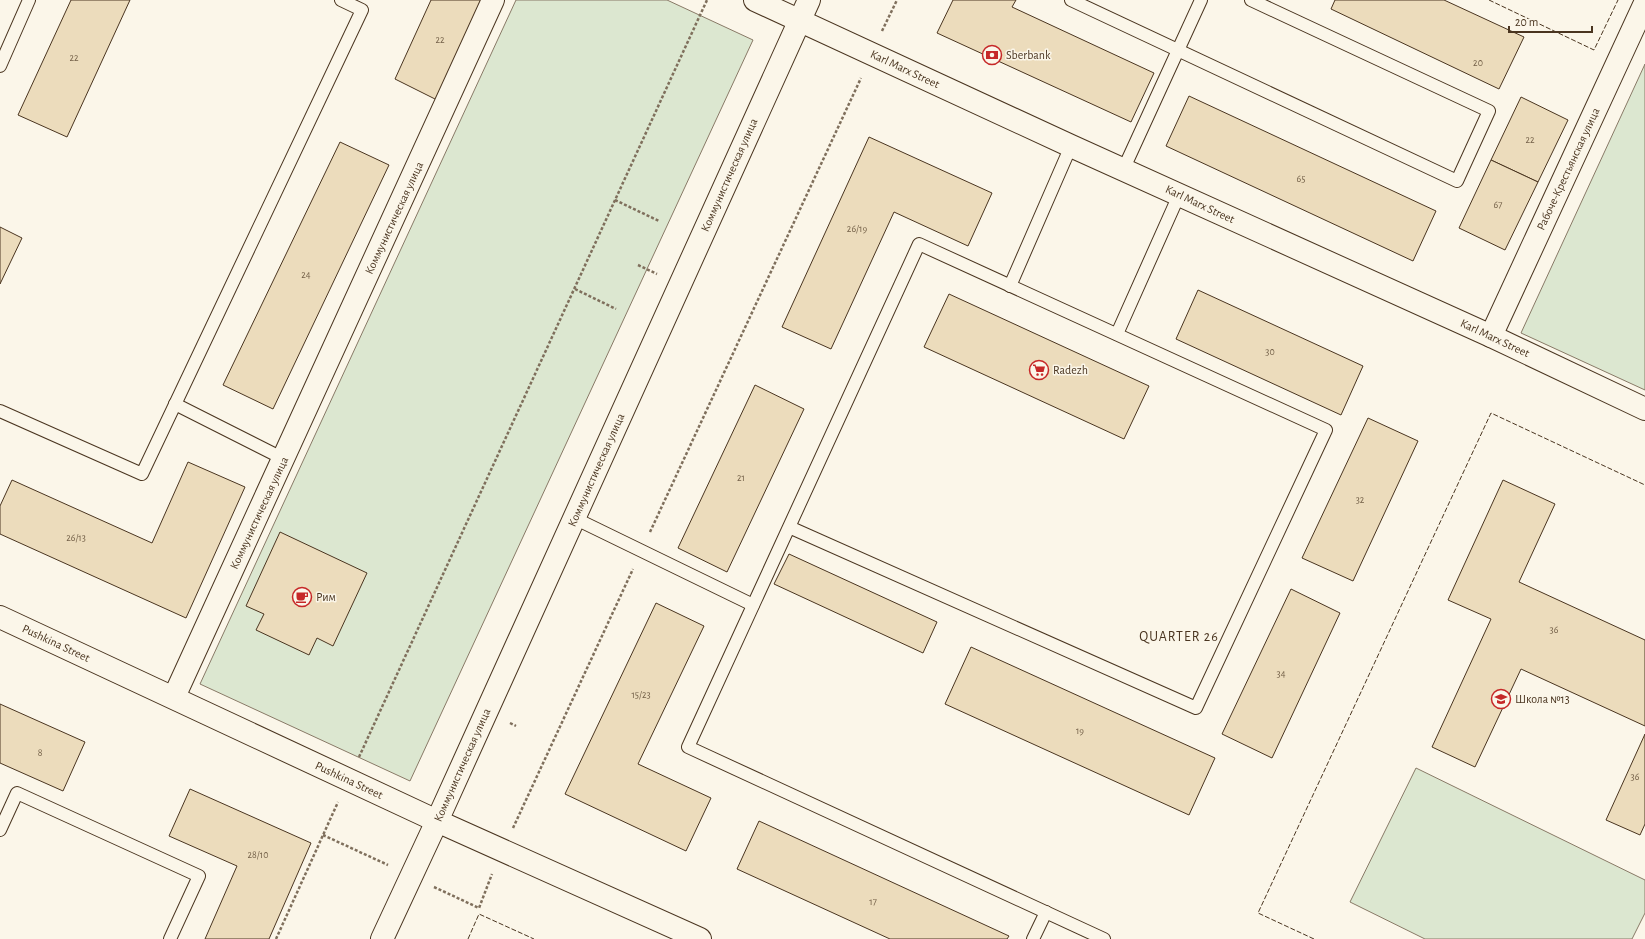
<svg xmlns="http://www.w3.org/2000/svg" width="1645" height="939" font-family="'Alegreya Sans',sans-serif">
  <style>
    .green { fill: #dce7d0; stroke: #887966 }
    .building { fill: #ecdcbc; stroke: #4a3520 }
    .lines { fill: none; stroke-linecap: round; stroke-linejoin: round }
    .lane-casing { stroke: #4a3520; stroke-width: 14 }
    .street-casing { stroke: #4a3520; stroke-width: 24 }
    .secondary-casing { stroke: #4a3520; stroke-width: 24 }
    .path { stroke: #7f6f5c; stroke-width: 2.5; stroke-dasharray: 3 2; stroke-linecap: butt }
    .lane { stroke: #fbf6e9; stroke-width: 12 }
    .street { stroke: #fbf6e9; stroke-width: 22 }
    .secondary { stroke: #fbf6e9; stroke-width: 22 }
    .fence { stroke: #4a3520; stroke-width: 1; stroke-dasharray: 5 2; stroke-linecap: butt }
    .labels { text-anchor: middle; dominant-baseline: central; stroke-width: 3; stroke-linejoin: round; paint-order: stroke }
    .number-label { font-size: 10px; fill: #725f47 }
    .poi-label { font-size: 12px; fill: #4a3520; stroke: #fbf6e9; text-anchor: start }
    .street-label { font-size: 12px; fill: #4a3520; stroke: #fbf6e9 }
    .quarter-label { font-size: 14px; letter-spacing: 1px; fill: #4a3520; stroke: #fbf6e9 }
  </style>
  <rect width="100%" height="100%" fill="#fbf6e9"/>
  <g class="green">
    <path d="M516,0H667L753,40L410,781L200,684Z"/>
    <path d="M1645,64V390L1521,333Z"/>
    <path d="M1416,768L1645,880V913L1632,939H1425L1350,902Z"/>
  </g>
  <g class="building">
    <path d="M71,0H130L67,137L18,115Z"/>
    <path d="M431,0H486L439,101L395,79Z"/>
    <path d="M953,0H1016L1012,7L1154,73L1131,122L937,33Z"/>
    <path d="M1335,0H1444L1524,37L1499,89L1331,9Z"/>
    <path d="M1189,96L1436,211L1413,261L1166,146Z"/>
    <path d="M1521,97L1568,120L1538,182L1491,160Z"/>
    <path d="M869,137L992,193L968,246L894,212L831,349L782,327Z"/>
    <path d="M340,142L389,165L273,409L223,385Z"/>
    <path d="M1491,160L1538,182L1505,250L1459,228Z"/>
    <path d="M0,227L22,238L0,284Z"/>
    <path d="M1198,290L1363,366L1341,415L1176,339Z"/>
    <path d="M949,294L1149,386L1124,439L924,347Z"/>
    <path d="M755,385L804,409L727,572L678,548Z"/>
    <path d="M1368,418L1418,441L1353,581L1302,558Z"/>
    <path d="M188,462L245,487L186,618L0,534V506L12,480L152,543Z"/>
    <path d="M1503,480L1555,504L1519,582L1645,640V726L1521,669L1475,767L1432,747L1491,619L1448,600Z"/>
    <path d="M280,532L367,573L333,646L317,638L309,655L256,630L264,614L246,606Z"/>
    <path d="M789,554L937,622L923,653L774,584Z"/>
    <path d="M1291,589L1340,613L1272,758L1222,734Z"/>
    <path d="M656,603L704,626L638,764L711,798L686,851L565,794Z"/>
    <path d="M971,647L1215,758L1189,815L945,704Z"/>
    <path d="M0,704L85,742L63,791L0,763Z"/>
    <path d="M1645,734V824L1640,835L1606,820Z"/>
    <path d="M190,789L311,843L269,939H205L237,866L169,836Z"/>
    <path d="M759,821L1009,936L1007,939H890L737,869Z"/>
  </g>
  <g class="lines">
    <g class="lane-casing">
      <g id="lane">
        <path d="M1071,0L1457,181L1489,111L1251,0"/>
        <path d="M0,66L29,0"/>
        <path d="M1124,168L1201,0"/>
        <path d="M1010,286L1071,146"/>
        <path d="M1117,334L1179,195"/>
        <path d="M175,404L284,459"/>
        <path d="M0,411L142,474L362,10L341,0"/>
        <path d="M574,518L753,605"/>
        <path d="M789,527L1196,708L1326,430L919,244L688,747L1104,939"/>
        <path d="M0,830L17,793L199,876L170,939"/>
        <path d="M1033,939L1046,912"/>
      </g>
    </g>
    <g class="street-casing">
      <g id="street">
        <path d="M1491,336L1645,3"/>
        <path d="M0,617L437,821"/>
        <path d="M174,697L493,0"/>
      </g>
    </g>
    <g class="secondary-casing">
      <g id="secondary">
        <path d="M755,0L1071,146L1491,336L1645,409"/>
        <path d="M437,821L700,939"/>
        <path d="M382,939L437,821L809,0"/>
      </g>
    </g>
    <g class="path">
      <path d="M882,31L897,0"/>
      <path d="M615,200L659,221"/>
      <path d="M638,265L657,274"/>
      <path d="M575,289L616,309"/>
      <path d="M650,532L861,78"/>
      <path d="M510,723L516,726"/>
      <path d="M359,757L707,0"/>
      <path d="M513,828L633,569"/>
      <path d="M323,835L388,865"/>
      <path d="M434,887L479,908L492,874"/>
      <path d="M276,939L338,802"/>
    </g>
    <use href="#lane" class="lane"/>
    <use href="#street" class="street"/>
    <use href="#secondary" class="secondary"/>
    <g class="fence">
      <path d="M1489,0L1594,50L1618,0"/>
      <path d="M468,939L479,914L534,939"/>
      <path d="M1314,939L1258,913L1491,413L1645,485"/>
    </g>
  </g>
  <defs>
    <g id="bank-ring" transform="scale(1)"><circle r="9.5" fill="#fbf6e9" stroke="#c62828" stroke-width="1.5"/><path d="M-6-4H6V4H-6ZM0-2.3a2.3 2.3 0 1 0 0 4.6a2.3 2.3 0 1 0 0-4.6Z" fill="#c62828"/></g>
    <g id="supermarket-ring" transform="scale(1)"><circle r="9.5" fill="#fbf6e9" stroke="#c62828" stroke-width="1.5"/><path d="M-6-5.5h2.5l.6 2H6L4.5 2H-2.5L-4.4-4H-6ZM-1.5 3.2a1.3 1.3 0 1 0 .1 0ZM3 3.2a1.3 1.3 0 1 0 .1 0Z" fill="#c62828"/></g>
    <g id="cafe-ring" transform="scale(1)"><circle r="9.5" fill="#fbf6e9" stroke="#c62828" stroke-width="1.5"/><path d="M-5.5-4.5H6V0H3Q3 3.5 0 3.5H-2.5Q-5.5 3.5-5.5 0ZM3-3.2v2h1.7v-2ZM-6 4.5H4V6H-6Z" fill="#c62828"/></g>
    <g id="school-ring" transform="scale(1)"><circle r="9.5" fill="#fbf6e9" stroke="#c62828" stroke-width="1.5"/><path d="M0-5L7-2L0 1L-7-2ZM-4 1L0 2.5L4 1V4Q0 6-4 4Z" fill="#c62828"/></g>
  </defs>
  <g fill-rule="evenodd">
    <use href="#bank-ring" x="992" y="55"/>
    <use href="#supermarket-ring" x="1039" y="370"/>
    <use href="#cafe-ring" x="302" y="597"/>
    <use href="#school-ring" x="1501" y="699"/>
  </g>
  <g class="labels">
    <g class="number-label">
      <text x="440" y="40">22</text>
      <text x="74" y="58">22</text>
      <text x="1478" y="63">20</text>
      <text x="1530" y="140">22</text>
      <text x="1301" y="179">65</text>
      <text x="1498" y="205">67</text>
      <text x="857" y="229">26/19</text>
      <text x="306" y="275">24</text>
      <text x="1270" y="352">30</text>
      <text x="741" y="478">21</text>
      <text x="1360" y="500">32</text>
      <text x="76" y="538">26/13</text>
      <text x="1554" y="630">36</text>
      <text x="1281" y="674">34</text>
      <text x="641" y="695">15/23</text>
      <text x="1080" y="731">19</text>
      <text x="40" y="753">8</text>
      <text x="1635" y="777">36</text>
      <text x="258" y="855">28/10</text>
      <text x="873" y="902">17</text>
    </g>
    <g class="poi-label">
      <text x="1006" y="55">Sberbank</text>
      <text x="1053" y="370">Radezh</text>
      <text x="316" y="597">Рим</text>
      <text x="1515" y="699">Школа №13</text>
    </g>
    <g class="street-label">
      <text transform="translate(905 69) rotate(25)">Karl Marx Street</text>
      <text transform="translate(1568 169) rotate(-65)">Рабоче-Крестьянская улица</text>
      <text transform="translate(729 175) rotate(-66)">Коммунистическая улица</text>
      <text transform="translate(1200 204) rotate(25)">Karl Marx Street</text>
      <text transform="translate(394 218) rotate(-65)">Коммунистическая улица</text>
      <text transform="translate(1495 338) rotate(25)">Karl Marx Street</text>
      <text transform="translate(596 470) rotate(-66)">Коммунистическая улица</text>
      <text transform="translate(259 513) rotate(-65)">Коммунистическая улица</text>
      <text transform="translate(56 643) rotate(25)">Pushkina Street</text>
      <text transform="translate(462 765) rotate(-66)">Коммунистическая улица</text>
      <text transform="translate(349 780) rotate(25)">Pushkina Street</text>
    </g>
    <g class="quarter-label">
      <text x="1179" y="637">QUARTER 26</text>
    </g>
  </g>
  <path d="M1509 26v6h83v-6" fill="none" stroke="#4a3520" stroke-width="2"/>
  <text x="1515" y="26" font-size="12" fill="#4a3520" stroke="#fbf6e9" stroke-width="3" paint-order="stroke">20 m</text>
</svg>
